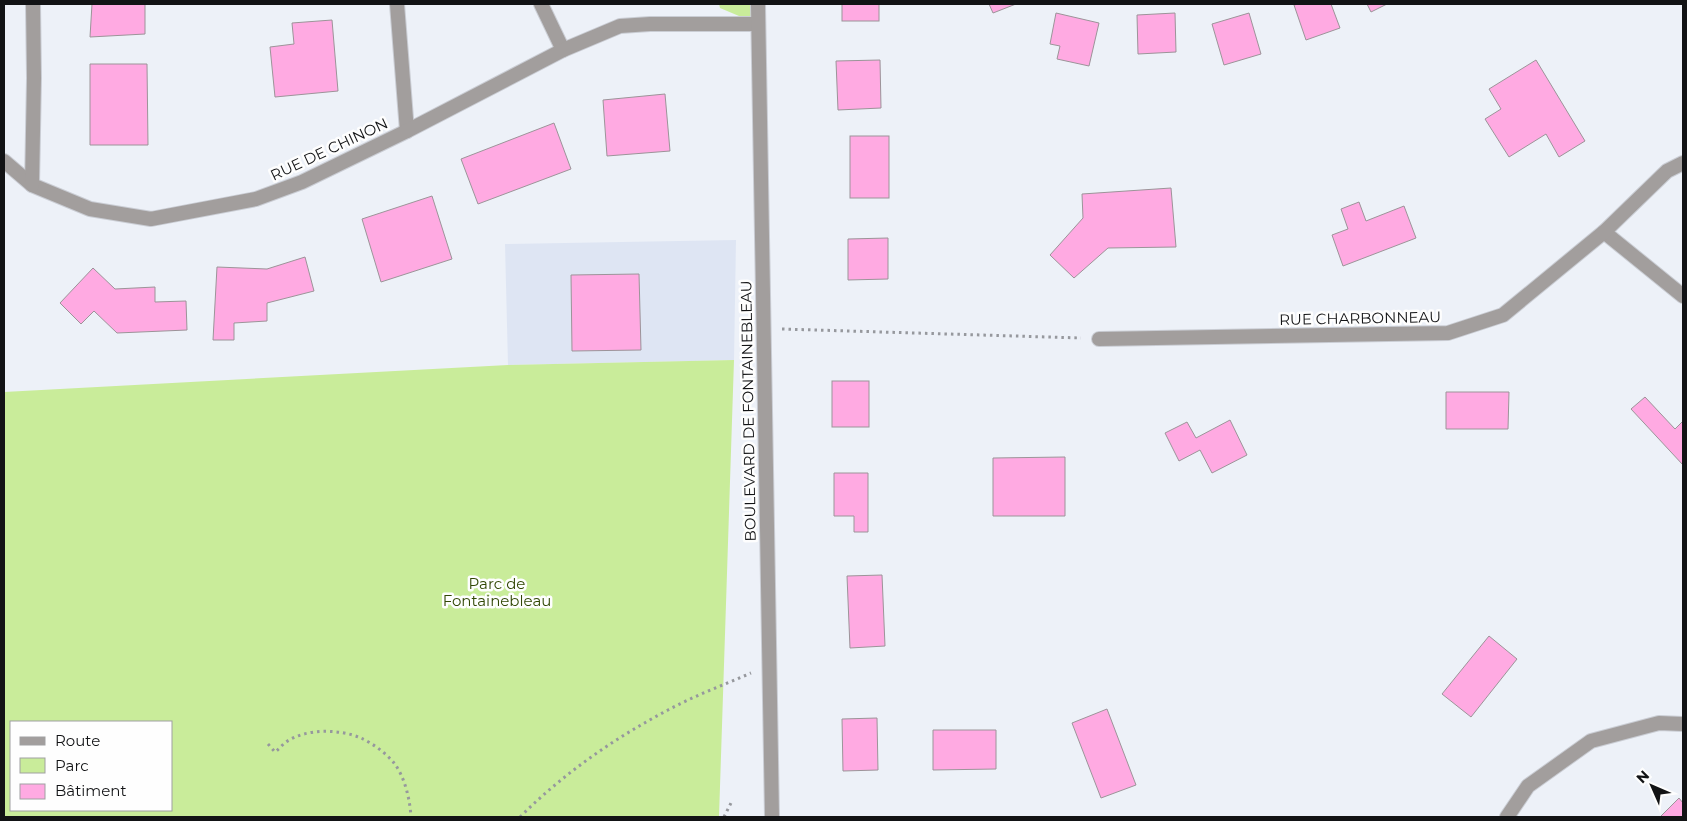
<svg xmlns="http://www.w3.org/2000/svg" width="1687" height="821" font-family="Montserrat,sans-serif">
  <style>
    .built { fill: #dee5f3 }
    .green { fill: #c9ec9a; fill-rule: evenodd }
    .building { fill: #ffaae2; stroke: #9c9499 }
    .lines { fill: none; stroke-linecap: round; stroke-linejoin: round }
    .minor-casing { stroke: #cacdd4; stroke-width: 16 }
    .tertiary-casing { stroke: #cacdd4; stroke-width: 16 }
    .path { stroke: #96989d; stroke-width: 3; stroke-dasharray: 2.5 4; stroke-linecap: butt }
    .minor { stroke: #a29e9d; stroke-width: 14 }
    .tertiary { stroke: #a29e9d; stroke-width: 14 }
    .labels { text-anchor: middle; dominant-baseline: central; stroke-width: 5; stroke-linejoin: round; paint-order: stroke }
    .street-label { font-size: 15px; fill: #121315; stroke: #fefefe }
    .park-label { font-size: 15px; fill: #314704; stroke: #fefefe }
  </style>
  <rect width="100%" height="100%" fill="#edf1f8"/>
  <path class="built" d="M736,240L734,360L508,365L505,244Z"/>
  <g class="green">
    <path d="M719,4H758V24L720,8Z"/>
    <path d="M734,360L719,817H4V392L508,365ZM171,722V810H11V722Z"/>
  </g>
  <g class="building">
    <path d="M92,4H145V34L90,37Z"/>
    <rect x="842" y="4" width="37" height="17"/>
    <path d="M989,4H1016L993,13Z"/>
    <path d="M1298,4H1331L1340,28L1306,40L1294,5Z"/>
    <path d="M1367,4H1387L1371,12Z"/>
    <path d="M1056,13L1099,23L1089,66L1057,59L1060,46L1050,44Z"/>
    <path d="M1175,13L1176,52L1138,54L1137,15Z"/>
    <path d="M1249,13L1261,54L1224,65L1212,24Z"/>
    <path d="M332,20L338,91L275,97L270,47L294,44L292,23Z"/>
    <path d="M880,60L881,108L838,110L836,61Z"/>
    <path d="M1536,60L1585,141L1559,157L1546,134L1509,157L1485,119L1501,109L1489,89Z"/>
    <path d="M90,64H147L148,145H90Z"/>
    <path d="M665,94L670,151L607,156L603,100Z"/>
    <path d="M554,123L571,169L478,204L461,159Z"/>
    <rect x="850" y="136" width="39" height="62"/>
    <path d="M1171,188L1176,247L1108,248L1074,278L1050,255L1083,218L1082,194Z"/>
    <path d="M432,196L452,259L381,282L362,219Z"/>
    <path d="M1359,202L1366,221L1404,206L1416,238L1343,266L1332,235L1348,229L1341,209Z"/>
    <path d="M888,238V279L848,280V239Z"/>
    <path d="M305,257L314,291L267,303V321L234,323V340H213L217,267L267,269Z"/>
    <path d="M93,268L115,289L155,287V302L186,301L187,330L117,333L94,311L81,324L60,303Z"/>
    <path d="M639,274L641,350L572,351L571,275Z"/>
    <rect x="832" y="381" width="37" height="46"/>
    <path d="M1446,392H1509L1508,429H1446Z"/>
    <path d="M1645,397L1675,429L1683,421V465L1631,409Z"/>
    <path d="M1230,420L1247,455L1212,473L1200,450L1179,461L1165,433L1187,422L1196,438Z"/>
    <path d="M1065,457V516H993V458Z"/>
    <path d="M834,473H868V532H854V516H834Z"/>
    <path d="M882,575L885,646L850,648L847,576Z"/>
    <path d="M1489,636L1517,659L1471,717L1442,694Z"/>
    <path d="M1107,709L1136,785L1101,798L1072,723Z"/>
    <path d="M877,718L878,770L843,771L842,719Z"/>
    <path d="M933,730H996V769L933,770Z"/>
    <path d="M1679,798L1683,803V817H1660Z"/>
  </g>
  <g class="lines">
    <g class="minor-casing">
      <g id="minor">
        <path d="M397,4L407,131"/>
        <path d="M541,4L563,50"/>
        <path d="M4,161L32,185L90,209L151,219L256,199L302,182L407,131L563,50L620,26L650,24H758"/>
        <path d="M32,185L34,78L33,4"/>
        <path d="M1604,232L1683,296"/>
        <path d="M1099,339L1448,333L1503,315L1604,232L1667,171L1683,163"/>
        <path d="M1507,817L1528,786L1591,741L1659,723L1683,724"/>
      </g>
    </g>
    <g class="tertiary-casing">
      <path id="tertiary" d="M758,4L772,817"/>
    </g>
    <g class="path">
      <path d="M782,329L1081,338"/>
      <path d="M268,744L275,752C279,749 282,745 286,742C306,728 340,729 361,738C372,743 386,753 394,763C405,777 410,800 411,817"/>
      <path d="M520,817C563,774 613,739 668,710C694,696 723,685 751,673"/>
      <path d="M724,817L731,803"/>
    </g>
    <use href="#minor" class="minor"/>
    <use href="#tertiary" class="tertiary"/>
  </g>
  <g class="labels">
    <g class="street-label">
      <text transform="translate(329 149) rotate(-25)">RUE DE CHINON</text>
      <text transform="translate(1360 318) rotate(-1)">RUE CHARBONNEAU</text>
      <text transform="translate(748 411) rotate(-91)">BOULEVARD DE FONTAINEBLEAU</text>
    </g>
    <g class="park-label">
      <text x="497" y="583">Parc de<tspan x="497" dy="17">Fontainebleau</tspan></text>
    </g>
  </g>
  <rect width="1687" height="821" fill="none" stroke="#121315" stroke-width="10"/>
  <rect x="10" y="721" width="162" height="90" fill="#fefefe" stroke="#a0a0a1"/>
  <rect x="20" y="737" width="25" height="8" fill="#a29e9d" stroke="#a0a0a1"/>
  <text x="55" y="746" font-size="15" fill="#121315">Route</text>
  <rect x="20" y="758" width="25" height="15" fill="#c9ec9a" stroke="#a0a0a1"/>
  <text x="55" y="771" font-size="15" fill="#121315">Parc</text>
  <rect x="20" y="784" width="25" height="15" fill="#ffaae2" stroke="#a0a0a1"/>
  <text x="55" y="796" font-size="15" fill="#121315">Bâtiment</text>
  <g transform="translate(1652 786) rotate(315)" stroke="#fefefe" stroke-width="4" paint-order="stroke">
  <path d="M0-4L9 19L0 12L-9 19Z" fill="#121315"/>
  <text y="-8" font-size="14" font-weight="bold" text-anchor="middle" fill="#121315">N</text>
  </g>
</svg>
